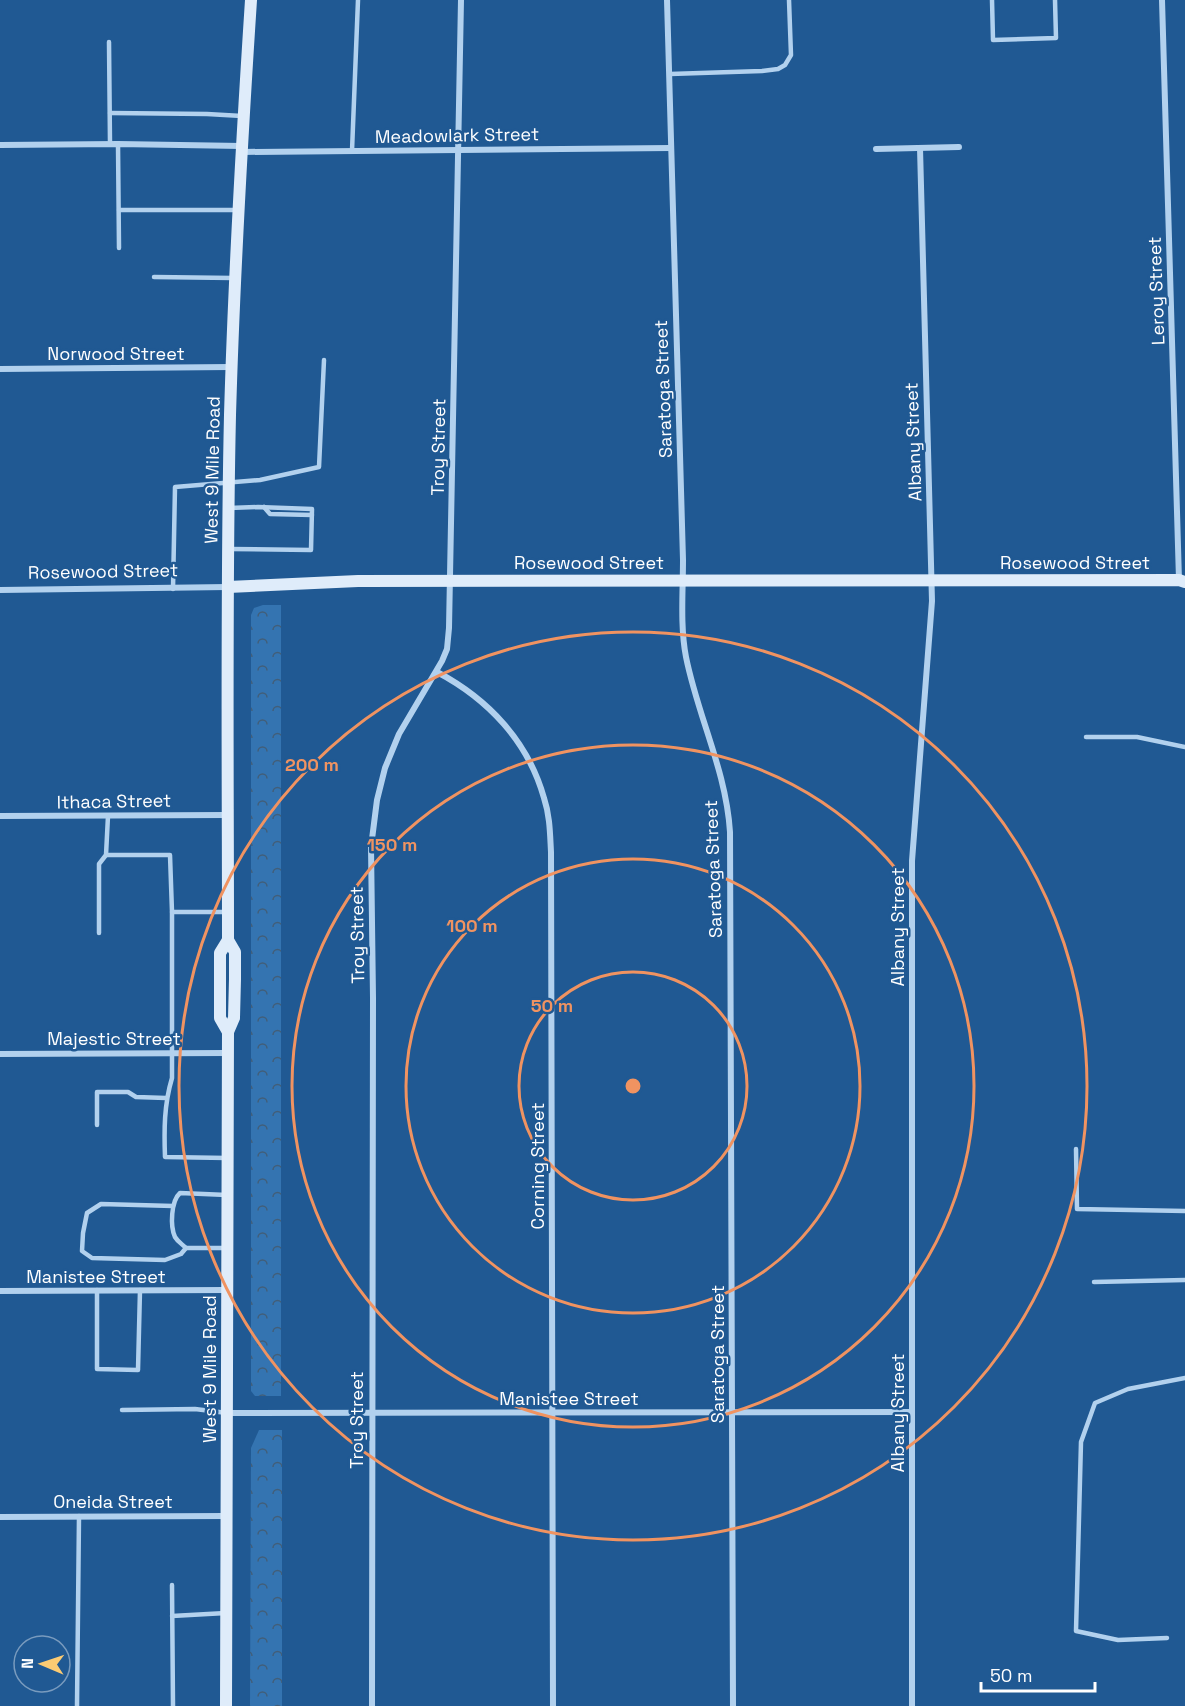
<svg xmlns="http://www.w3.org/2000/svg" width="1185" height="1706" font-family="'Space Grotesk',sans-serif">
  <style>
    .park { fill: url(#park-crowns) }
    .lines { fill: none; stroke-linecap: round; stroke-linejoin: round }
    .lane { stroke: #b2d1ee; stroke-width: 4.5 }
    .street { stroke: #b2d1ee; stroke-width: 6 }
    .secondary { stroke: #dfecfa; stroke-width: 12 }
    .ring { fill: none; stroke: #f09361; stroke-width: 3 }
    .labels { text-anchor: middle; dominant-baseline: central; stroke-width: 5; stroke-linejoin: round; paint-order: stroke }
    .street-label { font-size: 18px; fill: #fff; stroke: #205993 }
    .centre { fill: #f09361; stroke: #205993; stroke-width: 3 }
    .ring-label { font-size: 18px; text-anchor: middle; font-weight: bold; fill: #f09361; stroke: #205993; stroke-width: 5; stroke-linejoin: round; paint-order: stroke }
  </style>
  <defs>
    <pattern id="park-crowns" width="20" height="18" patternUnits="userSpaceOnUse" patternTransform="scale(1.5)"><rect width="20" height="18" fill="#3474b1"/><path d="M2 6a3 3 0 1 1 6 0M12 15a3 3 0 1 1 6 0" fill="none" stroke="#415e79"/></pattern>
  </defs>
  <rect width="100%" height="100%" fill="#205993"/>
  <g class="park">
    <path d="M263,605H281V1396H255L251,1391V615L254,608Z"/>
    <path d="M259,1430H282V1706H250L251,1448Z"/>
  </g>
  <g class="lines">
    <g class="lane">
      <path d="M992,0L993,40L1056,38L1055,0"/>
      <path d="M109,42L110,144"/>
      <path d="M670,74L762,71L778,69L785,65L791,55L789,0"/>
      <path d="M110,113L207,114L242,116"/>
      <path d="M118,144L119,248"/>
      <path d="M352,151L358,0"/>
      <path d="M119,210H236"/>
      <path d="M154,277L233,278"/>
      <path d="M264,507L270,514L312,515"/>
      <path d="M229,508L258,507L312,509L311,550L229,549"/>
      <path d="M173,589L175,487L260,480L319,467L324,360"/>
      <path d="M1086,737H1137L1185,747"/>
      <path d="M106,855H170L172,912V1078C164,1105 164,1130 165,1157L227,1158"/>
      <path d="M172,912H225"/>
      <path d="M99,933V864L106,855L108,816"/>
      <path d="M97,1125V1092H128L136,1097L166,1098"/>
      <path d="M1076,1149L1077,1209L1185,1211"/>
      <path d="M227,1195L180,1193C171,1201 170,1226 175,1237C178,1242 182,1244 186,1248H227"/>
      <path d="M173,1206L101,1204L87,1213L83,1233L82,1251L92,1258L165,1260L181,1254L186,1248"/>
      <path d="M1094,1282L1185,1280"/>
      <path d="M97,1290V1369L138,1370L140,1290"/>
      <path d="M122,1410L195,1409L227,1413"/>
      <path d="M172,1585L173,1706"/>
      <path d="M172,1616L226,1613"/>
      <path d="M1167,1638L1118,1640L1076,1631L1081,1442L1095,1403L1128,1389L1185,1378"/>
      <path d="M77,1706L79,1516"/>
    </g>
    <g class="street">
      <path d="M667,0L683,560C683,592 680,626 686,657C698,717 726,770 730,832L733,1706"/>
      <path d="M1162,0L1179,580"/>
      <path d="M0,145L118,144L242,146"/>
      <path d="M876,149L959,147"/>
      <path d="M242,152L671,148"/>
      <path d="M0,369L231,367"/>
      <path d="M0,590L228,587"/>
      <path d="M437,672C488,699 528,741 544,798C550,816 550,834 551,852L553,1706"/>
      <path d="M0,816L228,815"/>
      <path d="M0,1054L228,1053"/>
      <path d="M0,1291L227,1290"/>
      <path d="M227,1413L912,1412"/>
      <path d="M0,1517L226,1516"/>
      <path d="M372,1706L373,998L371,847L377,800L385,768L399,734L442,661L447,649L449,628L461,0"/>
      <path d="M912,1706V861L932,601L920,148"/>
    </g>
    <g class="secondary">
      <path d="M228,587L358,581L1179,580L1185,582"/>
      <path d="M228,1032L220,1018V953L228,940"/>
      <path d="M226,1706L228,1032L234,1018L235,979V952L228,940C228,765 226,590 230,415C234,277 242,138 251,0"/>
    </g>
  </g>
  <g class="ring">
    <circle cx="633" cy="1086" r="114"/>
    <circle cx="633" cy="1086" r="227"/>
    <circle cx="633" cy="1086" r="341"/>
    <circle cx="633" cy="1086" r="454"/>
  </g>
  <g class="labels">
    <g class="street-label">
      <text transform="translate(457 135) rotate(-1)">Meadowlark Street</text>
      <text transform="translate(1156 291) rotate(-92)">Leroy Street</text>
      <text x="116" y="353">Norwood Street</text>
      <text transform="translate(663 389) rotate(-92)">Saratoga Street</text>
      <text transform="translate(913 442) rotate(-92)">Albany Street</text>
      <text transform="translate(438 447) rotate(-89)">Troy Street</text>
      <text transform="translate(212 470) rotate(-89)">West 9 Mile Road</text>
      <text x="589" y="562">Rosewood Street</text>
      <text x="1075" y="562">Rosewood Street</text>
      <text transform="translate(103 571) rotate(-1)">Rosewood Street</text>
      <text transform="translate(114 801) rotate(-1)">Ithaca Street</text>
      <text transform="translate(713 869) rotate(-92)">Saratoga Street</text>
      <text transform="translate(897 927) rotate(-90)">Albany Street</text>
      <text transform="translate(357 935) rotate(-91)">Troy Street</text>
      <text x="114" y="1038">Majestic Street</text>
      <text transform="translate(537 1166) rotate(-90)">Corning Street</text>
      <text x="96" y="1276">Manistee Street</text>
      <text transform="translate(717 1354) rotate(-90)">Saratoga Street</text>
      <text transform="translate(209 1369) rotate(-90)">West 9 Mile Road</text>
      <text x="569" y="1398">Manistee Street</text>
      <text transform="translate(897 1413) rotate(-90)">Albany Street</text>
      <text transform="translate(356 1420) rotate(-90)">Troy Street</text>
      <text x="113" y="1501">Oneida Street</text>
    </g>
  </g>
  <circle cx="633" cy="1086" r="9" class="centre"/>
  <g class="ring-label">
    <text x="312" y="771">200 m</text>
    <text x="392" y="851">150 m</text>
    <text x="472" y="932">100 m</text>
    <text x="552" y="1012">50 m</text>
  </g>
  <g transform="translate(42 1664) rotate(272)"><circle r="28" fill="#205993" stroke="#799bbe" stroke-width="1.5"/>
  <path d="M0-4.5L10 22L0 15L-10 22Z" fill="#fbcb73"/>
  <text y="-9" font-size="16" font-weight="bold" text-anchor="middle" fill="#ffffff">N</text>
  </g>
  <path d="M981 1682v9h114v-9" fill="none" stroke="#ffffff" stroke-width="3"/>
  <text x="990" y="1682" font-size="18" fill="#ffffff" stroke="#205993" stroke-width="4.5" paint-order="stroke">50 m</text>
</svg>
